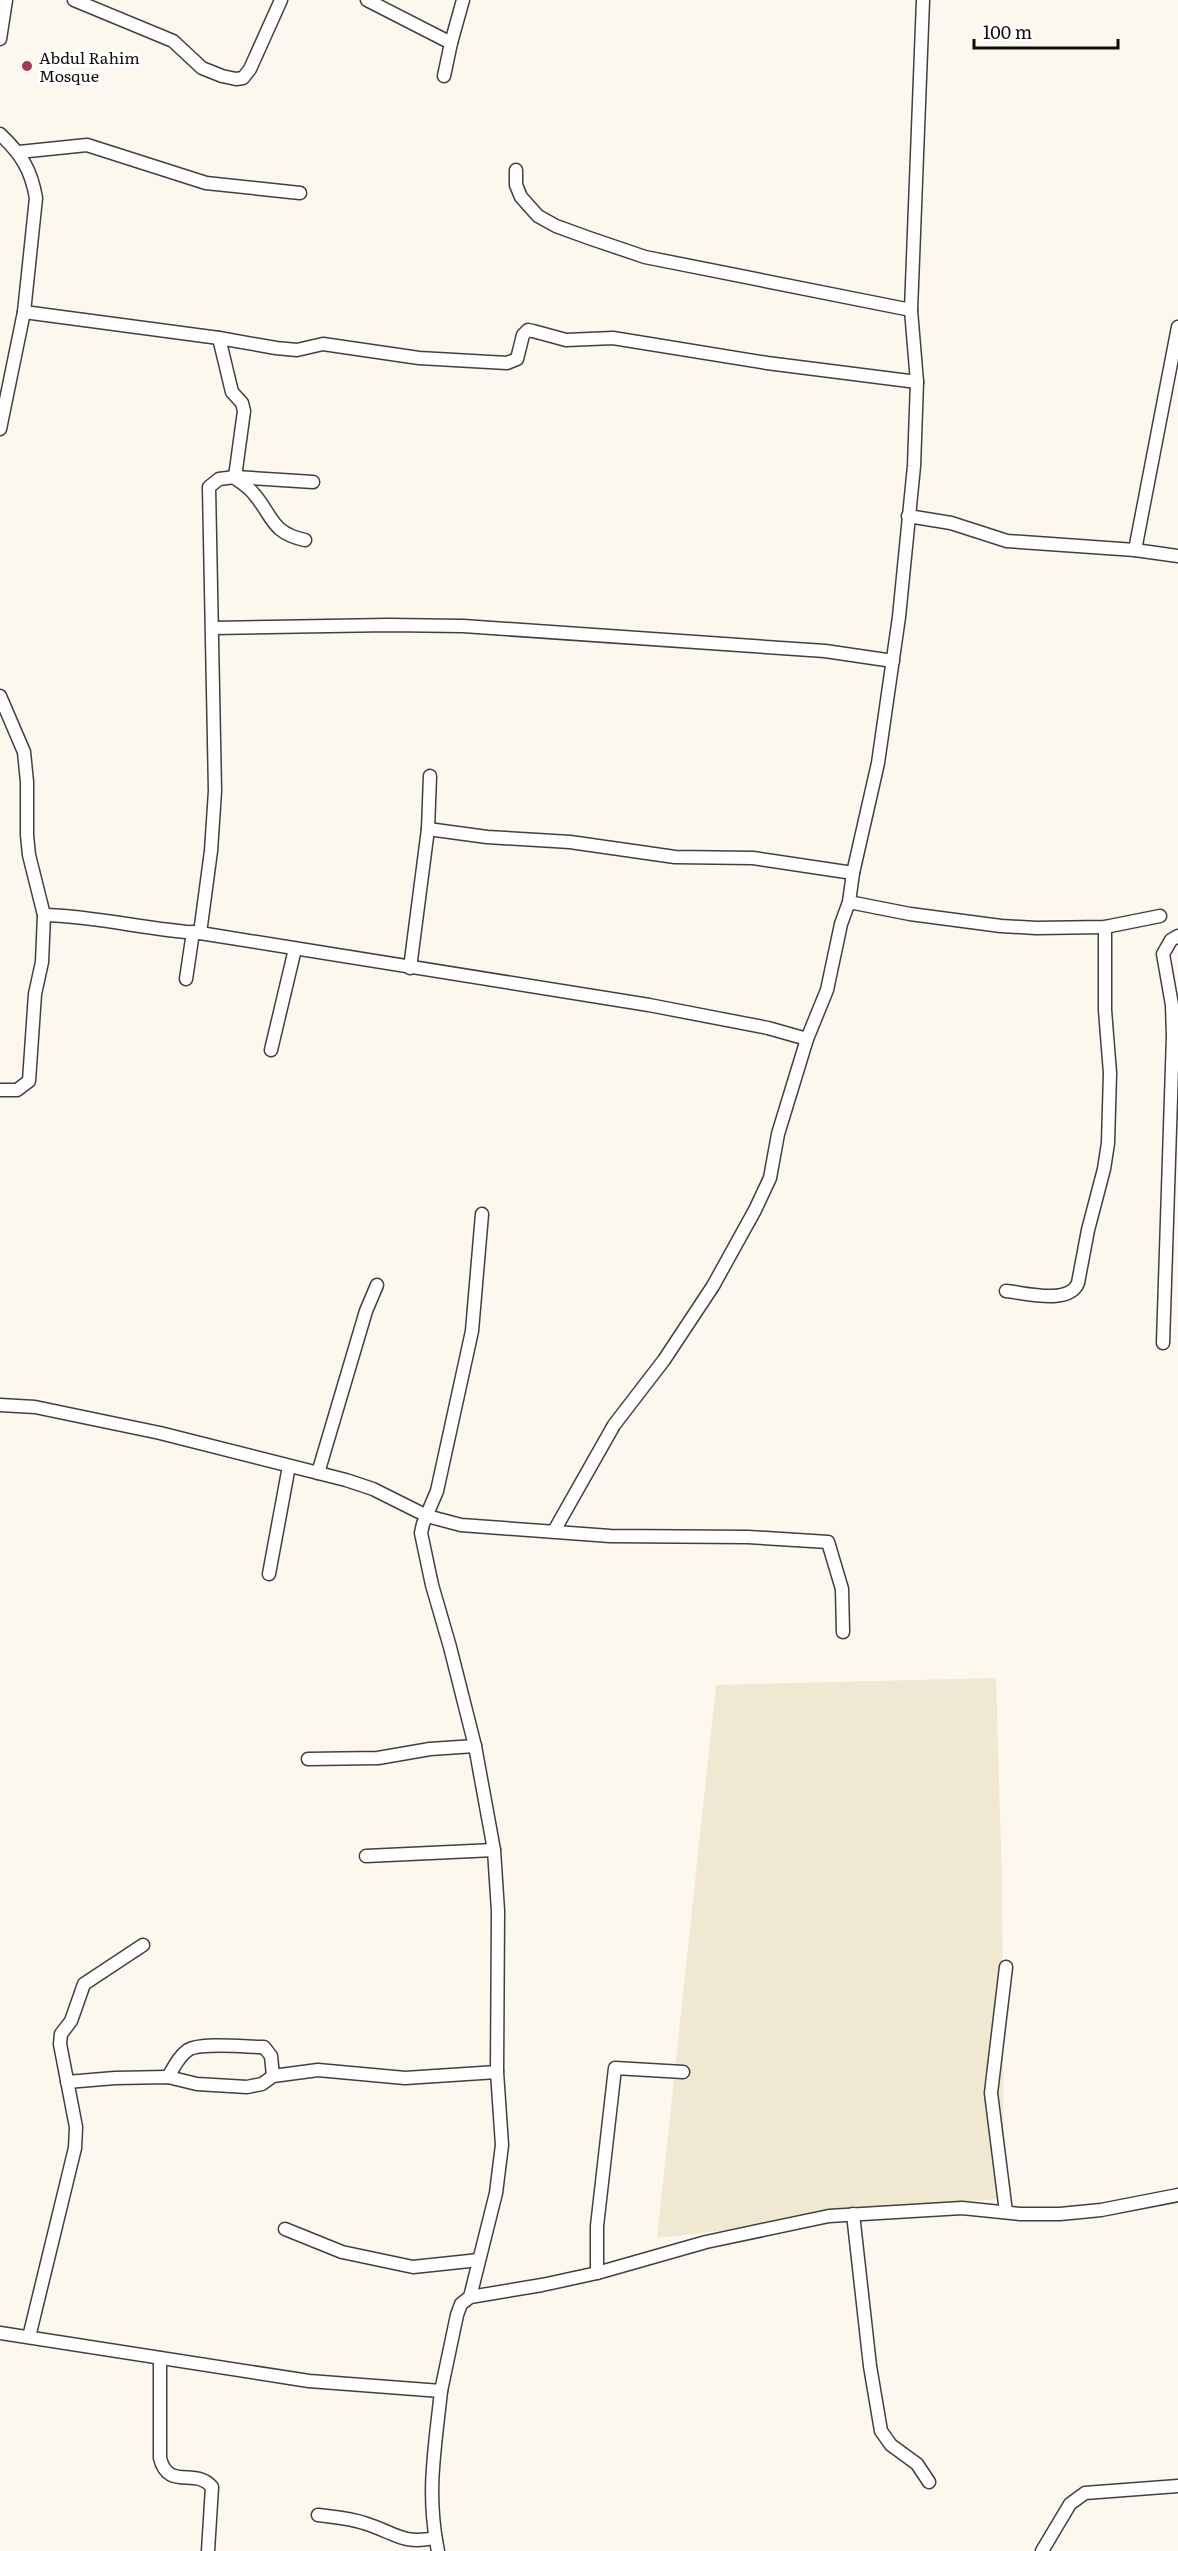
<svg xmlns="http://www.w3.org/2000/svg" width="1178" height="2551" font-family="Literata,serif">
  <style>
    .farmland { fill: #f0e8d1 }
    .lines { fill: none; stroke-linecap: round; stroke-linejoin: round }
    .minor-casing { stroke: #404040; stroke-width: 15 }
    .minor { stroke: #fff; stroke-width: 12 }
    .poi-dot { fill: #ad354f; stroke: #fff; stroke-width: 2 }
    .labels { text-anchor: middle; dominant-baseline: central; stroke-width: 6; stroke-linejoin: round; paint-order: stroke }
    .poi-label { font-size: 16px; fill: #0d0d0d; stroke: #fff; text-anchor: start }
  </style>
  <rect width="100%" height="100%" fill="#fdf8ee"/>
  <path class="farmland" d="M996,1678L1002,1882L1004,2198L657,2238L716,1685Z"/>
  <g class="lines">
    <g class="minor-casing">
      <g id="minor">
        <path d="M74,0L173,41L202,68L222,76L236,79L243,78L250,69L281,0"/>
        <path d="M367,0L451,43L463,0"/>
        <path d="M0,39L6,0"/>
        <path d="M444,76L451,43"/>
        <path d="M0,134C21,154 31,169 36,198L24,312L0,429"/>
        <path d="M19,152L87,145L206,183L300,193"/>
        <path d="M516,170V185L521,197L538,216L556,226L589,238L645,257L911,310"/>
        <path d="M24,312L219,338L276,348L297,350L323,344L419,358L507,363L517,359L523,335L528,330L533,331L566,340L613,338L767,363L917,382"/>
        <path d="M219,338L232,392L242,403L244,411L235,477"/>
        <path d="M235,478C242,483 249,487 254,494C273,516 271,533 305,540"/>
        <path d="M908,516L951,523L1007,541L1135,550L1178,556"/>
        <path d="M1135,550L1178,327"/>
        <path d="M213,628L388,625L463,626L825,651L893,661"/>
        <path d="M0,696L24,752L27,782V835L29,855L44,915L42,962L35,994L29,1081L17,1090H0"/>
        <path d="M428,829L487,837L570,842L675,857L753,858L853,873"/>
        <path d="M849,902L910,914L1001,926L1036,928L1105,927L1160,916"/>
        <path d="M44,915C97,916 147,930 200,933L649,1005L768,1028L807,1039"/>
        <path d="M200,933L211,851L215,791L209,487L219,479L235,477L313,482"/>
        <path d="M410,968L428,829L430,776"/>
        <path d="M186,979L193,932"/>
        <path d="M271,1050L295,949"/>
        <path d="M1006,1291C1026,1293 1069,1305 1078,1283L1088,1230L1104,1169L1108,1143L1110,1073L1105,1010V927"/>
        <path d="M1163,1343L1173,1036L1172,1005L1163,954L1171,940L1178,936"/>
        <path d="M0,1405L35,1407L160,1433L346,1480L373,1489L427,1516L461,1525L610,1536L748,1537L828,1542L842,1589L843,1632"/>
        <path d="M318,1473L366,1311L377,1285"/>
        <path d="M554,1531L614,1425L664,1360L713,1286L755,1210L770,1178L778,1134L807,1039L827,990L841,924L849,902L853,873L878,763L899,617L914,466L917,382L911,310L923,0"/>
        <path d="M269,1574L289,1466"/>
        <path d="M308,1759L378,1758L430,1749L475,1746"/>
        <path d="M366,1856L494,1850"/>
        <path d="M168,2077C174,2067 179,2056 188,2050C201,2042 247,2047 264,2047L271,2056L273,2076"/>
        <path d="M67,2082L115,2078L168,2077L197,2084L247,2087L262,2084L273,2076L318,2070L405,2078L497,2072"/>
        <path d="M1006,2212L991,2093L1006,1967"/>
        <path d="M853,2214L870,2366L881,2431L891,2445L917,2464L929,2482"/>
        <path d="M285,2229L342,2252L413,2267L479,2260"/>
        <path d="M597,2273V2226L615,2068L683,2072"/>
        <path d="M470,2297L496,2193L502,2145L497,2072L498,1911L494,1850L475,1746L450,1647L432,1585L421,1533L423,1524L437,1491L472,1331L482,1214"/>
        <path d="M0,2333L309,2381L441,2391L457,2315L461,2304L470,2297L542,2285L597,2273L706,2242L829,2216L962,2208L1020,2214H1060L1101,2210L1178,2195"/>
        <path d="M29,2337L75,2148L76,2127L60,2044L61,2034L71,2021L84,1984L143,1945"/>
        <path d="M160,2358V2458C168,2491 196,2467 212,2487L208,2551"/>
        <path d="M318,2515C333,2517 350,2518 364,2523C394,2532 402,2545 435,2538"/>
        <path d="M438,2551C426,2493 435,2449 441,2391"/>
        <path d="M1042,2551L1070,2504L1085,2493L1178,2486"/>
      </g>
    </g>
    <use href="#minor" class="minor"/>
  </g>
  <circle class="poi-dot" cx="27" cy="66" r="6"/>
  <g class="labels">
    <g class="poi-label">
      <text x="39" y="57">Abdul Rahim<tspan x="39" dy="18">Mosque</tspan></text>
    </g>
  </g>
  <path d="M974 39v9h144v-9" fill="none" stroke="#0d0d0d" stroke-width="3"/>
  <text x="983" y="39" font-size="18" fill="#0d0d0d" stroke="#ffffff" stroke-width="4.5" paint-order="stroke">100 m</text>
</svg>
